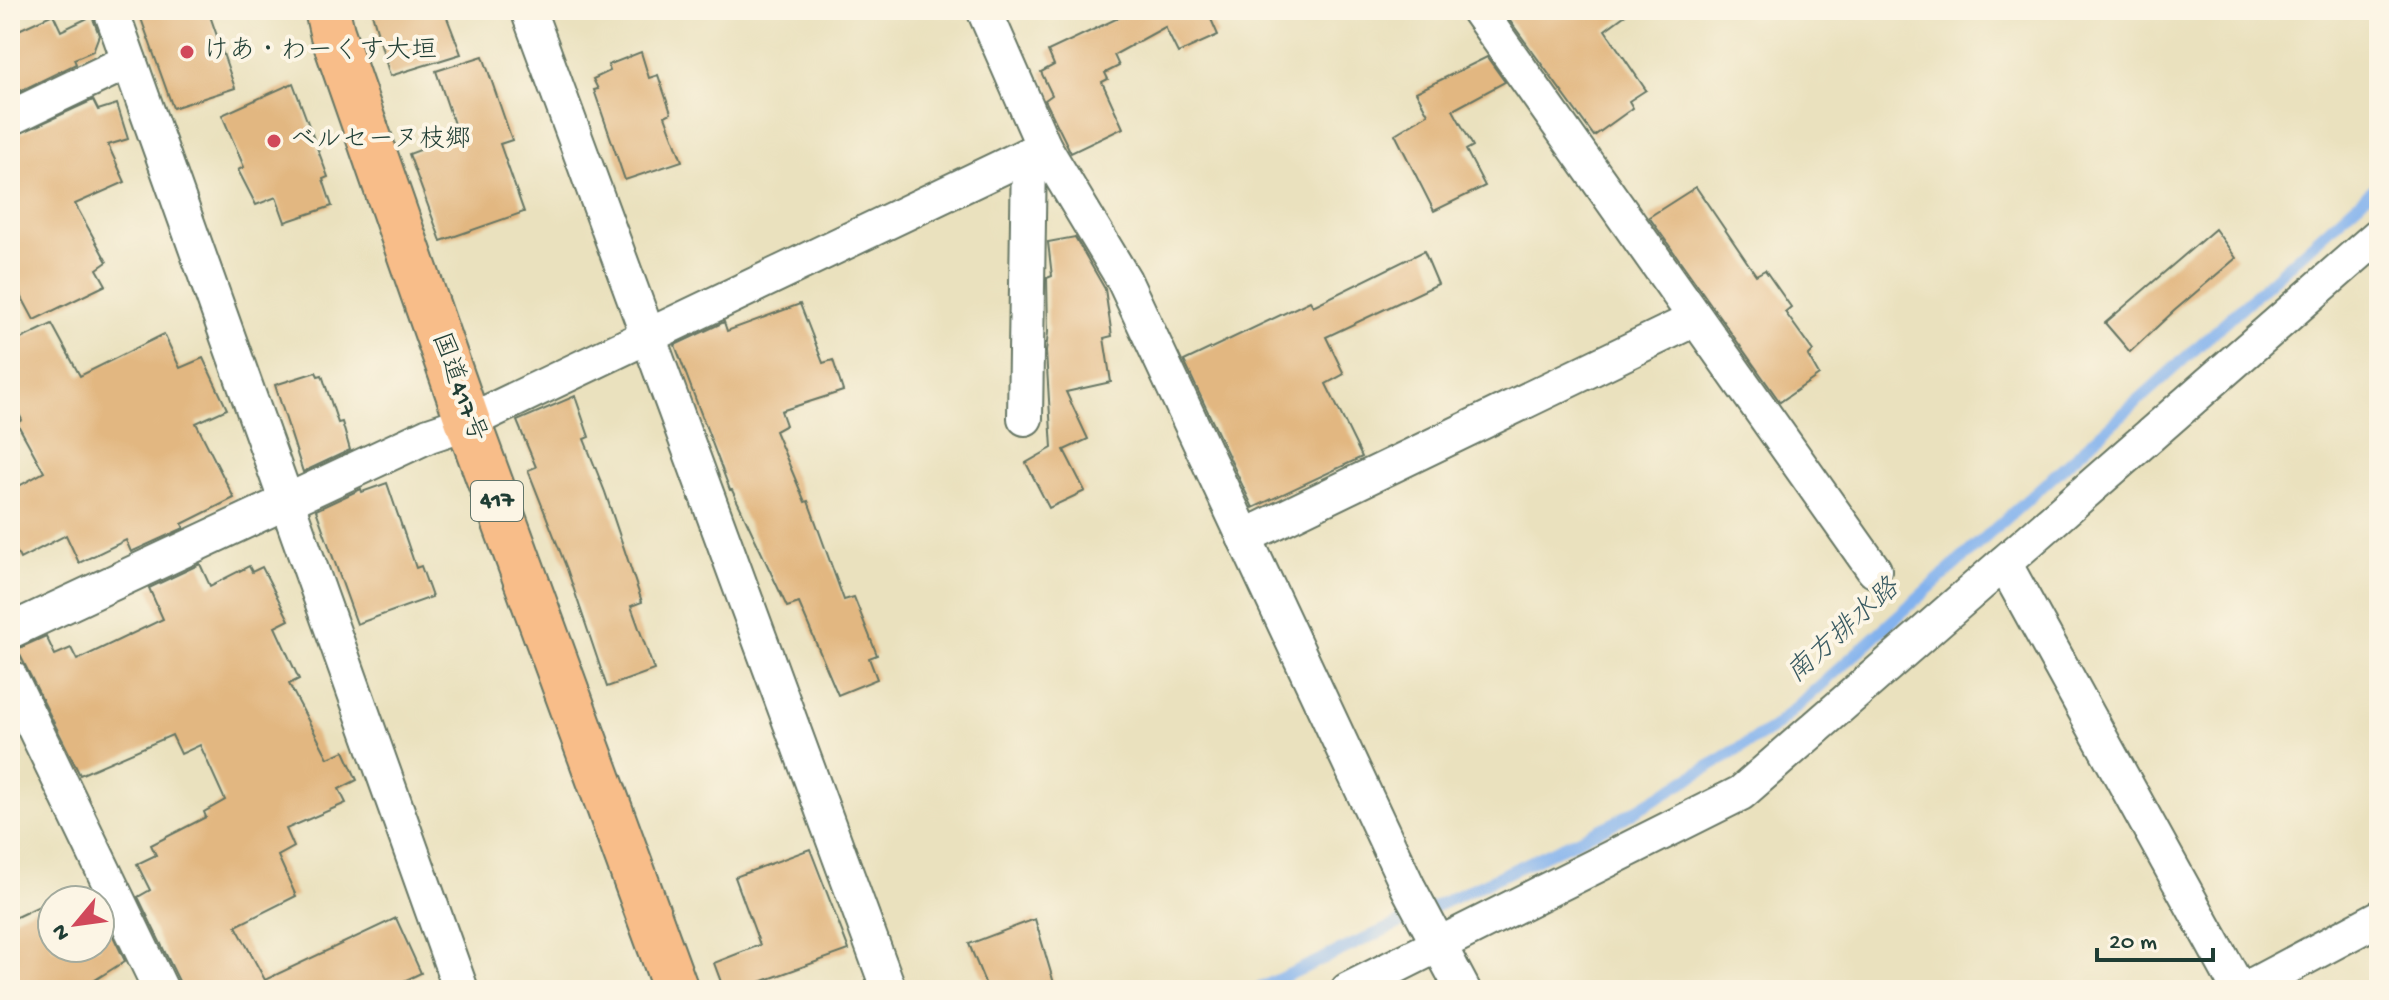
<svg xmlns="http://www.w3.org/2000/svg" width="2389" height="1000" font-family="'Gochi Hand','Klee One',sans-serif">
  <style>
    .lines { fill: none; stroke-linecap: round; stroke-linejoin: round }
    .stream { stroke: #83b2ed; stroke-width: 12 }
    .building { fill: #e2b781 }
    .street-casing { stroke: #667664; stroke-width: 38 }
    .highway-casing { stroke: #667664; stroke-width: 48 }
    .street { stroke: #fff; stroke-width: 34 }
    .highway { stroke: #f8bd89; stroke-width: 44 }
    .poi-dot { fill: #d1495b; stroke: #fcf5e5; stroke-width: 3 }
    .labels { text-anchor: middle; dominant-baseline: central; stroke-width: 8; stroke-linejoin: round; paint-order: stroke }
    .shield { fill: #fcf5e5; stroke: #617469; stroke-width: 2 }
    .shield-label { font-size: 24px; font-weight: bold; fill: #1f3d34 }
    .poi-label { font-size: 26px; fill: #1f3d34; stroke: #fcf5e5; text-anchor: start }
    .street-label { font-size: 26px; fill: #1f3d34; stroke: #fcf5e5 }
    .water-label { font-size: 28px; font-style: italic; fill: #385a62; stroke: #fcf5e5 }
  </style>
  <rect width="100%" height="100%" fill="#fcf5e5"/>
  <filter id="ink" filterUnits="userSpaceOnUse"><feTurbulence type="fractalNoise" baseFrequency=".0125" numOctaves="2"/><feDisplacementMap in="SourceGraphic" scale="16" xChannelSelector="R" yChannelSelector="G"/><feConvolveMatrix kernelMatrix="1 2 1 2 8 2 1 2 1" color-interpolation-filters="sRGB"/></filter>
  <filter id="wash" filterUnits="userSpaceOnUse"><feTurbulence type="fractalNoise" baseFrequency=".006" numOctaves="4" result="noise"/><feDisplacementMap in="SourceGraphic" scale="32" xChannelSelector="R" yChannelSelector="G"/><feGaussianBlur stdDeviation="1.8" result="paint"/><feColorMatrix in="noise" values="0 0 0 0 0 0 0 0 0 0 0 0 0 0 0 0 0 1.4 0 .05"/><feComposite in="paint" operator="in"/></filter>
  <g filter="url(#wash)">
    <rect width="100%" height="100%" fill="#eae1be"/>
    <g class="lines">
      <path class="stream" d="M1256,990L1618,821L1773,728L2379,184"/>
    </g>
    <g id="blocks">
      <g class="building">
        <path d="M138,10H208L235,88L173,108Z"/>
        <path d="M371,10H444L461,54L390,76Z"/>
        <path d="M1135,10H1207L1218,35L1178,53L1165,27L1114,55L1119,66L1105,73L1108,79L1102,82L1123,128L1071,153L1045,100L1052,95L1041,72L1054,65L1048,51Z"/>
        <path d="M1502,10H1632L1605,30L1646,90L1629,101L1633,108L1594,136Z"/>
        <path d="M53,14L61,31L92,16L99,35L93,51L74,59L76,64L10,96V34Z"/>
        <path d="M641,52L649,78L658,75L671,113L665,116L682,161L625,180L594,90L598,89L593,79L610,71L608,65Z"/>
        <path d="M483,56L512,140L500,144L524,212L441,241L409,154L458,136L436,71Z"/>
        <path d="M1487,57L1505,82L1453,110L1473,146L1466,150L1485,186L1434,211L1395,134L1428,114L1416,92Z"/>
        <path d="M293,83L328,177L323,179L332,206L285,222L276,197L256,205L238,170L244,167L222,115Z"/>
        <path d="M93,100L98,110L117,104L128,139L108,145L125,182L75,204L107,262L97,269L106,285L34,320L10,275V138Z"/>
        <path d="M1696,187L1756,275L1765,270L1791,307L1785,312L1813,351L1808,356L1819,375L1780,402L1649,217Z"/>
        <path d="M2215,229L2236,258L2174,311L2130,352L2105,323Z"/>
        <path d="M1075,237L1105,289L1112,336L1104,338L1111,382L1066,392L1088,439L1064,450L1085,491L1049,508L1026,463L1052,448L1046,352L1048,332L1047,278L1052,276L1048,242Z"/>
        <path d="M1424,251L1438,284L1326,337L1344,374L1326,384L1362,457L1253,508L1184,361L1310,301L1313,306Z"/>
        <path d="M800,304L823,363L833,360L843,391L781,411L786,425L775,431L805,502L808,501L844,600L854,597L877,655L869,658L877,679L838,695L799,603L787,607L732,490H730L675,345L724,322L727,331Z"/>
        <path d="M52,324L80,376L164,334L180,368L203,358L227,409L196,423L234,498L182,524L184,528L131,552L126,540L79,563L66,535L20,559L10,538V491L44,472L17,423L22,420L10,397V344Z"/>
        <path d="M316,372L318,376L322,375L338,423L342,422L350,450L303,472L275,385Z"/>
        <path d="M575,396L589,437L584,439L605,492L642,602L631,606L654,670L607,687L567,569L528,470L536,467L517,421Z"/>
        <path d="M387,483L416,568L421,566L432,597L357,624L316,510L361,489L362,492Z"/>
        <path d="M200,564L210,586L249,566L252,572L262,567L289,620L275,627L299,679L289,684L328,758L344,751L357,780L339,789L346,803L286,829L294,847L278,856L296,896L236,926L265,980L396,918L421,973L385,990H181L179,981L138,897L150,890L137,864L156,855L151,845L206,817L204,812L225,800L200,745L181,754L172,735L80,775L17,649L46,636L55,655L71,648L77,660L163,619L149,588Z"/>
        <path d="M810,849L849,950L738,990H724L714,963L760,945L735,877Z"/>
        <path d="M52,900V948H100V916L103,915L125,961L79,990H10V920Z"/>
        <path d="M1035,919L1056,990H988L969,944Z"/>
      </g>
    </g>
  </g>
  <g filter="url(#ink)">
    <use href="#blocks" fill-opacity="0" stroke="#667664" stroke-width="2"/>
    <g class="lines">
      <g class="street-casing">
        <g id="street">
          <path d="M111,10L461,990"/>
          <path d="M528,10L889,990"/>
          <path d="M984,10L1044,147L1124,280L1408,887L1463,990"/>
          <path d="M1478,10L1874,570"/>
          <path d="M10,118L129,61"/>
          <path d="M1025,418L1029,154"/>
          <path d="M1244,537L1695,319"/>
          <path d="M2004,563L2239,990"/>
          <path d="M10,631L429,435L468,422L1044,147"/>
          <path d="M10,677L161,990"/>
          <path d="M1348,990L1741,793L2379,235"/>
          <path d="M2244,990L2379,918"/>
        </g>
      </g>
      <g class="highway-casing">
        <path id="highway" d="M327,10L332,32L468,422L676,990"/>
      </g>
      <use href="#street" class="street"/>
      <use href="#highway" class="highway"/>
    </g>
  </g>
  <g class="poi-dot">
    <circle cx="187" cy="52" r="8"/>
    <circle cx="274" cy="141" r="8"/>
  </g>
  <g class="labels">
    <rect class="shield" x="471" y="481" width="52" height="40" rx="6"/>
    <g class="shield-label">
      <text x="497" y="501">417</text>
    </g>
    <g class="poi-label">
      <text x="203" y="52">けあ・わーくす大垣</text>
      <text x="290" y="141">ベルセーヌ枝郷</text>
    </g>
    <g class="street-label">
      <text transform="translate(457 388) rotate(70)">国道417号</text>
    </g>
    <g class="water-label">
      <text transform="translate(1844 632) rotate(-42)">南方排水路</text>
    </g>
  </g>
  <rect width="2389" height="1000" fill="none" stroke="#fcf5e5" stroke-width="40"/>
  <g transform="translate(76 924) rotate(241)"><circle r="38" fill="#fcf5e5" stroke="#a4ab9e" stroke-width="2"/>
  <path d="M0-6L14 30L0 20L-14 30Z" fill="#d1495b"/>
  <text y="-12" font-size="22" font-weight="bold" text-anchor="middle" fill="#1f3d34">N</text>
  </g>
  <path d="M2097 948v12h116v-12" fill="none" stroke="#1f3d34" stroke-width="4"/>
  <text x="2109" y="948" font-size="24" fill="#1f3d34" stroke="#fcf5e5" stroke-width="6" paint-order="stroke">20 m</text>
</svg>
